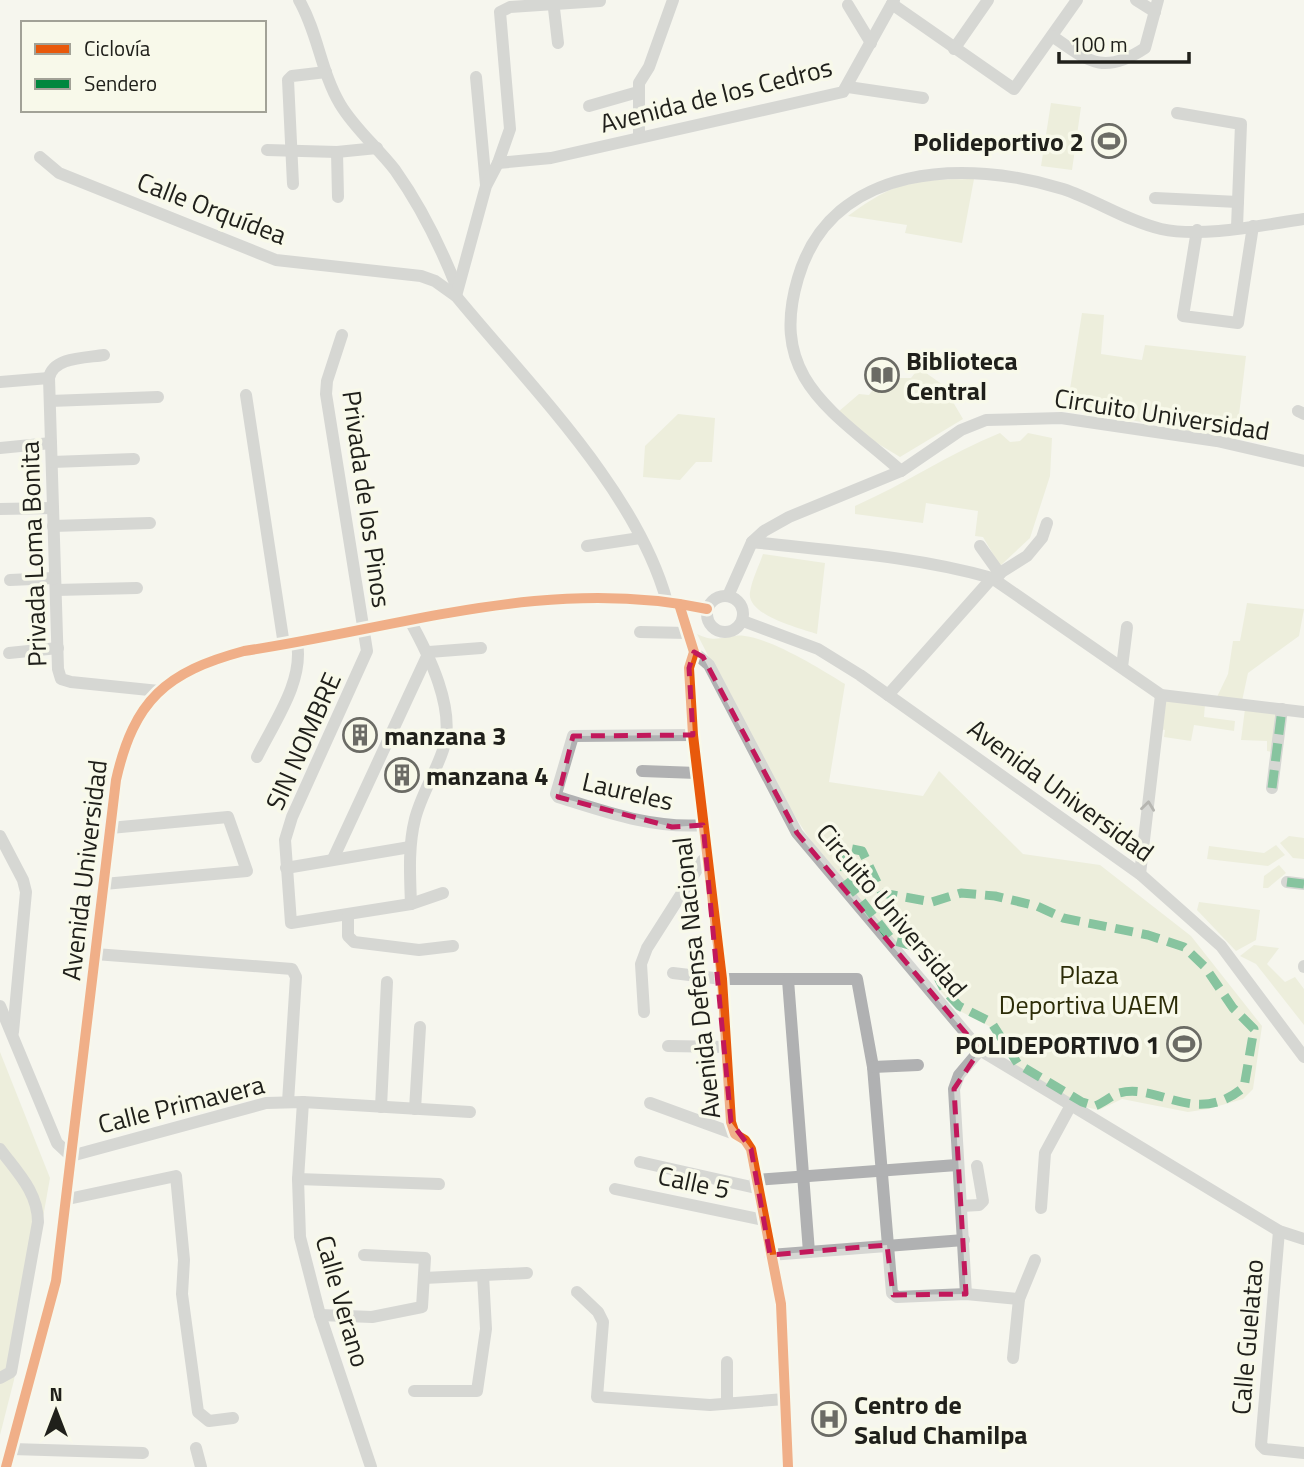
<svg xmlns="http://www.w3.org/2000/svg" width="1304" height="1467" font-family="'Titillium Web',sans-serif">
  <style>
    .green { fill: #e2e4c6 }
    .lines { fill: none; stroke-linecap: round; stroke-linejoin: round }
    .minor { stroke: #b0b1b2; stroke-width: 12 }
    .quiet { stroke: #00873e; stroke-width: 9; stroke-dasharray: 18 9; stroke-linecap: butt }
    .cycleway-casing { stroke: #f8f9ea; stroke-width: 15 }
    .cycleway { stroke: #e8590c; stroke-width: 10 }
    .oneway { stroke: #686866 }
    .marked { fill: none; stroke: #c2185b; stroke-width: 5; stroke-dasharray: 14 9; stroke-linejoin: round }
    .labels { text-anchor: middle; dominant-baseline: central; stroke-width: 7; stroke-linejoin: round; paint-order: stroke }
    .street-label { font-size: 26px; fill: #20201b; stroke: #f8f9ea }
    .poi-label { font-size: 26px; font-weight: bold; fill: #20201b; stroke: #f8f9ea; text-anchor: start }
    .park-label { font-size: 26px; fill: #2c2c07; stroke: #f8f9ea }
  </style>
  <rect width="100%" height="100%" fill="#f5f6ee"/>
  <g class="green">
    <path d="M1051,103L1081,107L1072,170L1041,166Z"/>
    <path d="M974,179L962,243L905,233L907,225L848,216C899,179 912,180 974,179Z"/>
    <path d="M1082,313L1104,315L1101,354L1142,360L1145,345L1246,356L1236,440L1067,408Z"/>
    <path d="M919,368L943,385L963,419L900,457L862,434L838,412L859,394L869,395L881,378H911Z"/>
    <path d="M678,414L715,418L712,462H696L680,480L643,477L645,446Z"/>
    <path d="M1000,433L1010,442L1020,441L1028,433L1052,438L1050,476L1030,538L1000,566L983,537L975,536L978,511L926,503L923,523L855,514V506C905,484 950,453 1000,433Z"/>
    <path d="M763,554L825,563L817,634C799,628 746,615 750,592C752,579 759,566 763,554Z"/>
    <path d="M1247,603L1304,609L1299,636L1248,673L1242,701L1217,697L1228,674L1233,641H1240Z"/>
    <path d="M697,634C719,645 725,633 745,636C772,639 821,669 845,684L829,782L923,796L939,771L1023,854L1100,865L1191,936L1262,1026L1253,1089L1243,1099L1208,1109L1188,1112L1122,1099L1099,1110L1081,1106L1015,1066L989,1026L958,1010L942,993L918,953L892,943L809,838L774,784Z"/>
    <path d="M1163,698L1205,704L1204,717L1235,721L1234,731L1194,725L1191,741L1164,737L1165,730L1159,729Z"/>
    <path d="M1245,709L1277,714L1272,752L1267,751V741L1241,740Z"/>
    <path d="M1289,836L1304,838V859L1293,858L1280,843Z"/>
    <path d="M1276,845L1285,855L1268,866L1207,859L1209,846L1264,853Z"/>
    <path d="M1279,865L1286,873L1268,888H1263L1264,876Z"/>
    <path d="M1199,902L1260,910L1256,940L1236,951L1197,910Z"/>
    <path d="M1254,945L1279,948L1267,964L1285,982L1295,977L1304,989V1025L1256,964L1240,956Z"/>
    <path d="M0,1052L50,1178L14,1380L0,1435Z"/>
  </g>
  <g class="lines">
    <g class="minor">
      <path d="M299,0C318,33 321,72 340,104C354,128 378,148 395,170C422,208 440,245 457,288"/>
      <path d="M553,0L558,43"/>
      <path d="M1136,0L1155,12"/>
      <path d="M892,4L1014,89L1077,0"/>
      <path d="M848,5L871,43"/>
      <path d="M1052,36C1088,61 1103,76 1145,48L1158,0"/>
      <path d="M954,49L988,0"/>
      <path d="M476,77L486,185"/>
      <path d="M848,87L923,98"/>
      <path d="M589,106L638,92"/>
      <path d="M1177,113L1241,124L1237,227"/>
      <path d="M639,137V83L649,67L673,0"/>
      <path d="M267,150L337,152L377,148"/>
      <path d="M337,152L338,197"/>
      <path d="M40,157L59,173L276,260L421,276L435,281L456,296C529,385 637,491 667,602"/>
      <path d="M498,163L551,158L843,92L894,0"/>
      <path d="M293,184L288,80L292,76L326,72"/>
      <path d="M1155,198L1238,202"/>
      <path d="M1197,230L1183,316L1238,323L1253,226"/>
      <path d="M456,296L486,186L498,163L510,129L500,12L510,7L600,1"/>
      <path d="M342,335L327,381L326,394L367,651L292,817L285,840L291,923L411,904L443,893"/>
      <path d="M104,355C85,358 53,357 49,378L58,669L61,679L71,682L159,691"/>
      <path d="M0,382L49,378"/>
      <path d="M246,395L284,645"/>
      <path d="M50,401L158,397"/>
      <path d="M1298,411L1304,414"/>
      <path d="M0,448L51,443"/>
      <path d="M52,462L134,459"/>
      <path d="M901,471C833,411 768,379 798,278C832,162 968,159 1063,189C1096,200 1127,221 1161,229C1203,238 1262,225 1304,219"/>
      <path d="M0,509L53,508"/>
      <path d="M53,526L150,523"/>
      <path d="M752,542C832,551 915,556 992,578L1161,695L1304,712"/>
      <path d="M587,546L640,538"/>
      <path d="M980,546L1000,574"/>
      <path d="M10,580L55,578"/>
      <path d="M56,590L137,588"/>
      <circle cx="725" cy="614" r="18"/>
      <path d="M728,596L752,542L764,531L789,517L901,471L961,430L986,420L1061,418L1217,441L1304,461"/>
      <path d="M679,604L694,652L689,668L693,735L722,979L731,1122L735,1134L745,1140L751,1149L781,1304L788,1467"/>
      <path d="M409,619C428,653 457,710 443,750C435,774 421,795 415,819C408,847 410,876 411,904"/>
      <path d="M743,621L818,649L860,675L1140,874L1221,946L1304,1057"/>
      <path d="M640,632L688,633"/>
      <path d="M694,652L709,665L797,833L980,1050L1279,1231L1304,1239"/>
      <path d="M9,653L58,648"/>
      <path d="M1122,667L1127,627"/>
      <path d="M888,695L992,578L1027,556L1042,538L1047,523"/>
      <path d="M693,735L573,736L556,794L558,797C606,812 653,829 703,825"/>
      <path d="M257,757C274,722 304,682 297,642"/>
      <path d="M642,771L697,773"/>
      <path d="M1272,788L1282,709"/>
      <path d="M0,836L23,880L26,892L13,1032"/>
      <path d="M333,859L429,652L481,648"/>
      <path d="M286,868L410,847"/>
      <path d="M1140,874L1161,695"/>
      <path d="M1287,882L1304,884"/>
      <path d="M104,884L247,871L228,817L110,828"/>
      <path d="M348,916V936L354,942L419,950L453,946"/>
      <path d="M95,954L292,969L296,977L288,1102"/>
      <path d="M1304,966V967"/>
      <path d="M673,973L722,979H857L873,1067L892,1293L897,1297L966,1294L1019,1299"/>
      <path d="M788,980L809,1252"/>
      <path d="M0,1006L57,1143L71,1156L266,1103L303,1102L470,1112"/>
      <path d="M644,1012L641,964L647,948L703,860"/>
      <path d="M668,1046L727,1047"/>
      <path d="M873,1067L918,1065"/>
      <path d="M303,1102L298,1179L300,1237L320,1315L371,1467"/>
      <path d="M650,1103L735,1134"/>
      <path d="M381,1107L387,982"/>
      <path d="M415,1109L420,1027"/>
      <path d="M0,1149C17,1172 38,1192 38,1222L11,1372L0,1378"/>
      <path d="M640,1162L756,1188"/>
      <path d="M298,1179L439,1184"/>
      <path d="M755,1180L957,1165"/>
      <path d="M615,1189L763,1220"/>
      <path d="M68,1199L176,1176L184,1260L182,1294L198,1412L209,1421L233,1418"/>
      <path d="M961,1206L979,1205L983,1201L977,1166"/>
      <path d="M1041,1208L1045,1153L1071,1105"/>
      <path d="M1279,1231L1261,1445L1265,1449L1304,1453"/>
      <path d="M770,1255L964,1240"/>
      <path d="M424,1278L527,1273"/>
      <path d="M577,1292L598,1312L603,1322L597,1397L710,1405L785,1399"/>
      <path d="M966,1294L954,1089L959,1075L980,1050"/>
      <path d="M320,1315L372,1317L422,1307L425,1258L364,1255"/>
      <path d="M1013,1358L1019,1299L1035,1260"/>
      <path d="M414,1391H477L486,1329L483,1275"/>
      <path d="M727,1403V1362"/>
      <path d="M196,1448L201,1467"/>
      <path d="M12,1449L143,1453"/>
      <path d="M6,1467L56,1281L116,780C134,700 166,672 244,651C399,628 550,575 707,609"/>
    </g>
    <g class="quiet">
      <path d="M1272,788L1282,709"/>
      <path d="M852,849L862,851L882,893L932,902L961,893L995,896L1037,906L1063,918L1148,935L1184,947L1205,967L1233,1008L1254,1029L1244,1087C1196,1128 1158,1082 1119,1093C1111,1096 1103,1103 1095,1106L1082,1102L1018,1064L991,1022L959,1006L945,991L923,949L892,940L844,878L845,860Z"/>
      <path d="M1287,882L1304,884"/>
    </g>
    <g class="cycleway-casing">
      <g id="cycleway">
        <path d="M679,604L694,652L689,668L693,735L722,979L731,1122L735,1134L745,1140L751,1149L781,1304L788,1467"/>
        <path d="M6,1467L56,1281L116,780C134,700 166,672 244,651C399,628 550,575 707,609"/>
      </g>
    </g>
    <use href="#cycleway" class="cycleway"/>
  </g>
  <defs><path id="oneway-chevron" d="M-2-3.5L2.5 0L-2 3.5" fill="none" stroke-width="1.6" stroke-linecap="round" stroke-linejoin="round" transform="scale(1.75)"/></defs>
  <use class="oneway" href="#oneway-chevron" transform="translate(1148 806) rotate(-83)"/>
  <path d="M0 0H1304V1467H0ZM694,652L703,657L797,833L980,1050L954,1089L966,1294L893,1295L887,1245L770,1255L751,1149L731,1122L703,825L672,827L558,797L573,736L693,735L689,668Z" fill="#f5f6ee" fill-opacity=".55" fill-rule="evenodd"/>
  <path class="marked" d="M694,652L703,657L797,833L980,1050L954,1089L966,1294L893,1295L887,1245L770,1255L751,1149L731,1122L703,825L672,827L558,797L573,736L693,735L689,668Z"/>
  <defs>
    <g id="stadium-ring" transform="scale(1.75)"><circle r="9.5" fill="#f8f9ea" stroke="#6b6b65" stroke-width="1.5"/><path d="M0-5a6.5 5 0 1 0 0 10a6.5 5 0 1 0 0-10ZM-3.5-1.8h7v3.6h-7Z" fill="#6b6b65"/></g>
    <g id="library-ring" transform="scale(1.75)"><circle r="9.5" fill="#f8f9ea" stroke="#6b6b65" stroke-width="1.5"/><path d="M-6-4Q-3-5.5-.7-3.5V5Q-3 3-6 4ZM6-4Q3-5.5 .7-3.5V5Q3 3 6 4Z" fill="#6b6b65"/></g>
    <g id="building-ring" transform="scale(1.75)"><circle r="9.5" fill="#f8f9ea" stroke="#6b6b65" stroke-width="1.5"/><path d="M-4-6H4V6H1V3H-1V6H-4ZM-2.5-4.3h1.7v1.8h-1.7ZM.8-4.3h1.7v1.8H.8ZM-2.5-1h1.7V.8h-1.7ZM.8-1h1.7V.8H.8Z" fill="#6b6b65"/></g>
    <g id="hospital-ring" transform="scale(1.75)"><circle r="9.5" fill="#f8f9ea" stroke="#6b6b65" stroke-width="1.5"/><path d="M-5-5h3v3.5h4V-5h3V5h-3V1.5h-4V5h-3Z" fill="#6b6b65"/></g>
  </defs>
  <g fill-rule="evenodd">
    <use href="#stadium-ring" x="1109" y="141"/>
    <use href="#library-ring" x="882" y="375"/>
    <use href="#building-ring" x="360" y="735"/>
    <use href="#building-ring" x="402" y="775"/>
    <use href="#stadium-ring" x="1184" y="1044"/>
    <use href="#hospital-ring" x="829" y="1419"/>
  </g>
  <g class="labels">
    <g class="street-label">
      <text transform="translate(716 95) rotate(-14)">Avenida de los Cedros</text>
      <text transform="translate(212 208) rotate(21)">Calle Orquídea</text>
      <text transform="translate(1162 414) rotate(9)">Circuito Universidad</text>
      <text transform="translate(367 499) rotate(82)">Privada de los Pinos</text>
      <text transform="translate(33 554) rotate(-92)">Privada Loma Bonita</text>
      <text transform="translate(303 741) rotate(-66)">SIN NOMBRE</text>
      <text transform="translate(1061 790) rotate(36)">Avenida Universidad</text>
      <text transform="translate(628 791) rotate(13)">Laureles</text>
      <text transform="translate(84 870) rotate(-83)">Avenida Universidad</text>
      <text transform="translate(892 910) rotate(50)">Circuito Universidad</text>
      <text transform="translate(696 978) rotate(-96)">Avenida Defensa Nacional</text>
      <text transform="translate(181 1104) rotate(-14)">Calle Primavera</text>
      <text transform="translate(694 1182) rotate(12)">Calle 5</text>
      <text transform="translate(343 1301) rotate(74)">Calle Verano</text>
      <text transform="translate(1247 1337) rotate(-85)">Calle Guelatao</text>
    </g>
    <g class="poi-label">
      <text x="1084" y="141" text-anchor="end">Polideportivo 2</text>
      <text x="906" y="360">Biblioteca<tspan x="906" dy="30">Central</tspan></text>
      <text x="384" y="735">manzana 3</text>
      <text x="426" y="775">manzana 4</text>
      <text x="1160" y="1044" text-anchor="end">POLIDEPORTIVO 1</text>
      <text x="854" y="1404">Centro de<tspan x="854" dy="30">Salud Chamilpa</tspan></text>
    </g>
    <g class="park-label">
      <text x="1089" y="974">Plaza<tspan x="1089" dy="30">Deportiva UAEM</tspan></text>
    </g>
  </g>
  <rect x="21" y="21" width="245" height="91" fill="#f8f9ea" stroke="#a2a297" stroke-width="2"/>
  <rect x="35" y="44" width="35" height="10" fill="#e8590c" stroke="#a2a297" stroke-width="2"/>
  <text x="84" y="56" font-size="21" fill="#20201b">Ciclovía</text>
  <rect x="35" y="79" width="35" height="10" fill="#00873e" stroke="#a2a297" stroke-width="2"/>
  <text x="84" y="91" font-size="21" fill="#20201b">Sendero</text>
  <g transform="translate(56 1411)" stroke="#f8f9ea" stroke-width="5" paint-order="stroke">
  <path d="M0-5L12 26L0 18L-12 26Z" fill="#20201b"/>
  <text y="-10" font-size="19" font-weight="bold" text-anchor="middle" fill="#20201b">N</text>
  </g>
  <path d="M1059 52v10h130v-10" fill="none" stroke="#20201b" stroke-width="3.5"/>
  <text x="1070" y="52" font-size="21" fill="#20201b" stroke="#f8f9ea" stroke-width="5" paint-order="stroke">100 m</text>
</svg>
